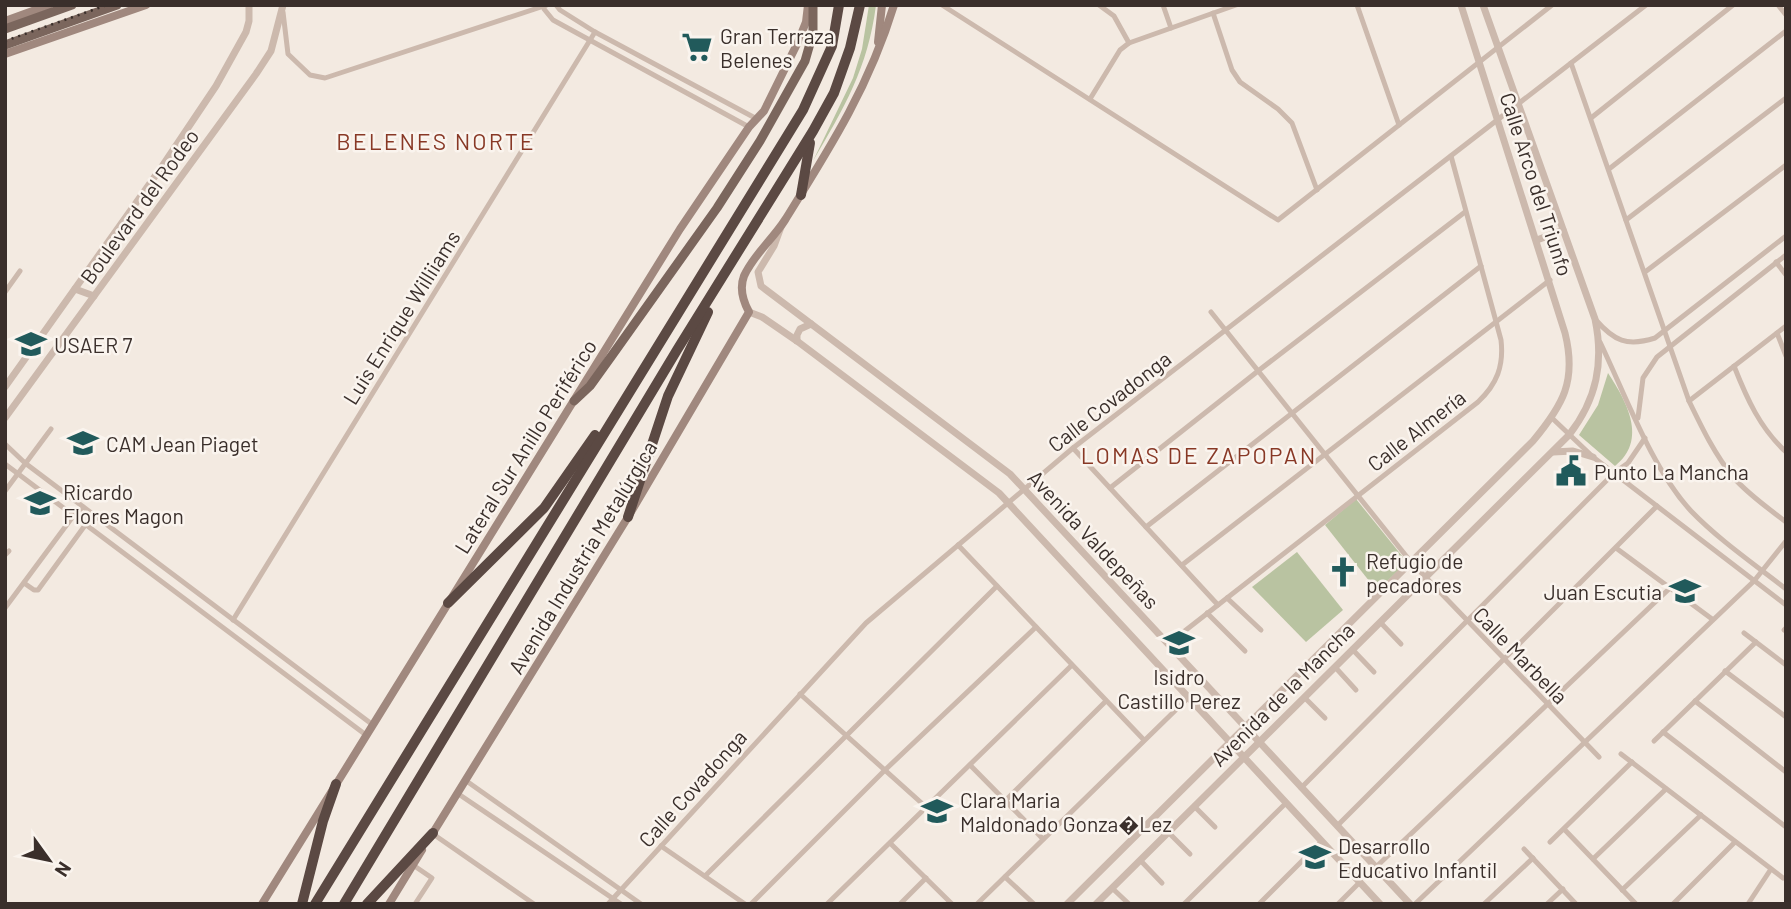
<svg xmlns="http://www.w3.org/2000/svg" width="1791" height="909" font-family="Barlow,sans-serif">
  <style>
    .green { fill: #b9c3a1 }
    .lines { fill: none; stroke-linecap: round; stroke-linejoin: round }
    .minor { stroke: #ccb9ad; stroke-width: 5 }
    .tertiary { stroke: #ccb9ad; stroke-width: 7 }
    .secondary { stroke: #a0887e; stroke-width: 8 }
    .primary { stroke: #7b665d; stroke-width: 9 }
    .motorway { stroke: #5b4943; stroke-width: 10 }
    .rail { stroke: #3a2f2b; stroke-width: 2.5; stroke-dasharray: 2 5; stroke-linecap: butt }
    .labels { text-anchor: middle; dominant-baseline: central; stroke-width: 5; stroke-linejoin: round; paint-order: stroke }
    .poi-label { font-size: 21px; fill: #3a2f2b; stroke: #faf4ee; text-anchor: start }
    .street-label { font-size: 21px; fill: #3a2f2b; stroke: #faf4ee }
    .neighbourhood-label { font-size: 23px; letter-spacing: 2px; fill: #883825; stroke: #faf4ee }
  </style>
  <rect width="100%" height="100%" fill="#f3eae1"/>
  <g class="green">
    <path d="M869,5H876C868,68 844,108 813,161L853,78L862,49Z"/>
    <path d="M1608,373C1627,402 1648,440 1615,466L1579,435L1598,405Z"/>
    <path d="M1356,499L1407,562L1377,591L1325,525Z"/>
    <path d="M1297,552L1343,610L1306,642L1252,587Z"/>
  </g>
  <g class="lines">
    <g class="minor">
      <path d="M544,5V9L553,20L749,127"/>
      <path d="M556,5L560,10L595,32L757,119"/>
      <path d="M942,5L1278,220L1552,5"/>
      <path d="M1099,5L1114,16L1129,43"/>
      <path d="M1163,5L1171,28"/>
      <path d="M1357,5L1399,125"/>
      <path d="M1778,5L1786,15"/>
      <path d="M283,12L288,54L310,75L325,78L547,5"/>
      <path d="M1213,13L1232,70L1240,82L1278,109L1292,123L1317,190"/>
      <path d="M1571,63L1689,401C1702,428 1715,455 1734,478C1749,495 1768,508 1786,522"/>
      <path d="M1090,99L1120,50L1129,43L1236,5"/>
      <path d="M1591,118L1733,5"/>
      <path d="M1609,169L1786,31"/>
      <path d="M1626,220L1786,98"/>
      <path d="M1776,262L1786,275"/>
      <path d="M1645,272L1786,165"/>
      <path d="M5,292L20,271"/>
      <path d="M1211,312L1411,562L1599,757"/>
      <path d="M1595,319C1614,341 1627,347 1655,338L1786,236"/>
      <path d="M1777,333L1786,356"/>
      <path d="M1600,342C1625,394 1652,469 1691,511C1719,540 1754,564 1786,589"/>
      <path d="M1734,366C1747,399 1760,428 1786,452"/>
      <path d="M1689,401L1786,326"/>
      <path d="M1552,418L1593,457L1786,605"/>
      <path d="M1638,418L1643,378L1657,357L1786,255"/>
      <path d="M5,444L25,463L373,725"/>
      <path d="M1073,448L1218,605"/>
      <path d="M5,464L366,735"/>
      <path d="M1110,488L1258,371L1465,212"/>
      <path d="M5,491L51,429"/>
      <path d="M1146,527L1481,266"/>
      <path d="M958,545L1144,740"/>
      <path d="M1616,548L1712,619"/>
      <path d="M5,555L9,551"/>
      <path d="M1182,565L1550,280"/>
      <path d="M24,583L34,590H38L86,524L95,516"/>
      <path d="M1227,598L1261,630"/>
      <path d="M5,608L74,515L83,507"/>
      <path d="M1207,613L1245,651"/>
      <path d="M233,620L595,32"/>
      <path d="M1380,622L1401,644"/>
      <path d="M1784,630L1786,628"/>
      <path d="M1744,633L1786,665"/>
      <path d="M1168,644L1478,402C1497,384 1504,366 1501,340L1451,156"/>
      <path d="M1352,649L1374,672"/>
      <path d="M1335,667L1356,690"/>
      <path d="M1725,671L1786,717"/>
      <path d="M800,694L926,807"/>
      <path d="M1304,697L1325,718"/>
      <path d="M1695,701L1786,772"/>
      <path d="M1663,732L1786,827"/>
      <path d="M1654,741L1756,642"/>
      <path d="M1621,754L1783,878"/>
      <path d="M970,765L1043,839"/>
      <path d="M465,780L641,904"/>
      <path d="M1301,788L1614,473L1628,463L1645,438"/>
      <path d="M457,793L621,904"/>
      <path d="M1005,801L1106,701"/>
      <path d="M1194,806L1215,827"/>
      <path d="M1337,826L1657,506"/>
      <path d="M1564,829L1636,904"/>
      <path d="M1168,832L1190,854"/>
      <path d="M433,834L534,904"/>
      <path d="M1550,842L1632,762"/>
      <path d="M890,843L952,904"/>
      <path d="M661,846L745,904"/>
      <path d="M1524,849L1576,904"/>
      <path d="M1593,859L1666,789"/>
      <path d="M1140,860L1162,883"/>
      <path d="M413,865L432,878L415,904"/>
      <path d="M1376,867L1670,588"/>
      <path d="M705,876L997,586"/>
      <path d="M1005,877L1034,904"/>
      <path d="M1112,888L1129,904"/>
      <path d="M1622,890L1701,815"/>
      <path d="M608,904L866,623L1073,448L1646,5"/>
      <path d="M751,904L885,770L1036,627"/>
      <path d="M827,904L1072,665"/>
      <path d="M900,904L926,878"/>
      <path d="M977,904L1188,698"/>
      <path d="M1184,904L1286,803"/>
      <path d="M1259,904L1322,841"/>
      <path d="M1338,904L1360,882"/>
      <path d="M1415,904L1754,581L1786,541"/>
      <path d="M1484,904L1533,858"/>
      <path d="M1547,904L1563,889"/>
      <path d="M1673,904L1735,842"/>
      <path d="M1748,904L1771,869"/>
    </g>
    <g class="tertiary">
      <path d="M781,227L774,246L758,272L761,286L1010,474L1410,904"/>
      <path d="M1537,240L1563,230"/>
      <path d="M75,289L94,296"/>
      <path d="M749,312L762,317L797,341L999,493L1380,904"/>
      <path d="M797,341V335L800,329L811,324"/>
      <path d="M5,387L163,165L216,86L246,32L249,21V5"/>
      <path d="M5,418L256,74L271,51L283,5"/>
      <path d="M1553,452L1573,451L1593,457"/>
      <path d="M1067,904L1533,441C1563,405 1577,381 1565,333L1461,5"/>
      <path d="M1096,904L1569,435C1597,399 1604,362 1595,319L1483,5"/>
    </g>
    <g class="secondary">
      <path d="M5,21L49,5"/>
      <path d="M878,42L882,5"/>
      <path d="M5,54L146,5"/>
      <path d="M431,836L628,517L749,312C743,301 739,289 744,276C754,254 773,239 785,220C830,148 869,87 894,5"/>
      <path d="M262,904L680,229L749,127L764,111L798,42L806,22L808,5"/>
      <path d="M389,904L422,850"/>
    </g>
    <g class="primary">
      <path d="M5,29L72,5"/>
      <path d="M5,45L117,5"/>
      <path d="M574,401L590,386L613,354L717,208L760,141L805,61L813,33V5"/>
    </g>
    <g class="motorway">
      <path d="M801,195L810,143"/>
      <path d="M628,517L668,396L708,312"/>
      <path d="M448,603L544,508L595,435"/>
      <path d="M302,904L323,821L336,784"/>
      <path d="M315,904L803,110L832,46L839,5"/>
      <path d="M344,904L677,350L813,131L834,93L850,48L860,5"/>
      <path d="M367,904L433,833"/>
    </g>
    <path class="rail" d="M5,41L107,5"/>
  </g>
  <defs>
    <g id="supermarket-bare" transform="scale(2.415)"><path d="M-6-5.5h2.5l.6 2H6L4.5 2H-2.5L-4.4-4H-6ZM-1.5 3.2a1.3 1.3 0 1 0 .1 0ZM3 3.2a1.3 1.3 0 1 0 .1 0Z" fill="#215a5b" stroke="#faf4ee" stroke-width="2.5" paint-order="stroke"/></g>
    <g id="school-bare" transform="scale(2.415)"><path d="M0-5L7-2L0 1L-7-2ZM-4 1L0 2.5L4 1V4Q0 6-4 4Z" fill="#215a5b" stroke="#faf4ee" stroke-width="2.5" paint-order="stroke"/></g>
    <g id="civic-bare" transform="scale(2.415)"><path d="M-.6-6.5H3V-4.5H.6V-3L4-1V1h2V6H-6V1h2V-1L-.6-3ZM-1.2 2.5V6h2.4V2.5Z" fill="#215a5b" stroke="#faf4ee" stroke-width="2.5" paint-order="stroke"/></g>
    <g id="church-bare" transform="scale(2.415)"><path d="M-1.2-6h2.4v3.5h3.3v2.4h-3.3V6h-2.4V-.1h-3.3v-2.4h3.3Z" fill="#215a5b" stroke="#faf4ee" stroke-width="2.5" paint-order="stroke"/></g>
  </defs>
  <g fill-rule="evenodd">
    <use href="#supermarket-bare" x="697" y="47"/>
    <use href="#school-bare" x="31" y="344"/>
    <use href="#school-bare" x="83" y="443"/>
    <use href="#civic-bare" x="1571" y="471"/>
    <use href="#school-bare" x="40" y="503"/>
    <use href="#church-bare" x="1343" y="572"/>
    <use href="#school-bare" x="1685" y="591"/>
    <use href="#school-bare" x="1179" y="643"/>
    <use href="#school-bare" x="937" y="811"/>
    <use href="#school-bare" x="1315" y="857"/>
  </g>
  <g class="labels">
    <g class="poi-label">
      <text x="720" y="35">Gran Terraza<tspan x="720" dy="24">Belenes</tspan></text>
      <text x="54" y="344">USAER 7</text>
      <text x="106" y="443">CAM Jean Piaget</text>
      <text x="1594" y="471">Punto La Mancha</text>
      <text x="63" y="491">Ricardo<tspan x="63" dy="24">Flores Magon</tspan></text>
      <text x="1366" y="560">Refugio de<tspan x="1366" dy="24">pecadores</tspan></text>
      <text x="1662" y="591" text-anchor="end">Juan Escutia</text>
      <text x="1179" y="676" text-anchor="middle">Isidro<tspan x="1179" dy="24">Castillo Perez</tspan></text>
      <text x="960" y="799">Clara Maria<tspan x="960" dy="24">Maldonado Gonza�Lez</tspan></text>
      <text x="1338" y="845">Desarrollo<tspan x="1338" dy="24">Educativo Infantil</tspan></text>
    </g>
    <g class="street-label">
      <text transform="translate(1537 184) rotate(72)">Calle Arco del Triunfo</text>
      <text transform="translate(139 206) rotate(-54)">Boulevard del Rodeo</text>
      <text transform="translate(401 317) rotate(-58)">Luis Enrique Williiams</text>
      <text transform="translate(1109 401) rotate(-38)">Calle Covadonga</text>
      <text transform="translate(1416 430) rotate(-38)">Calle Almería</text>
      <text transform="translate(525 446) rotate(-58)">Lateral Sur Anillo Periférico</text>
      <text transform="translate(1094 539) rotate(47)">Avenida Valdepeñas</text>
      <text transform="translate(582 557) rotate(-59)">Avenida Industria Metalúrgica</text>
      <text transform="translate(1521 655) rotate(46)">Calle Marbella</text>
      <text transform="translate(1282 694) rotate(-45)">Avenida de la Mancha</text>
      <text transform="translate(692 788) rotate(-48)">Calle Covadonga</text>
    </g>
    <g class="neighbourhood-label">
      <text x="436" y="141">BELENES NORTE</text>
      <text x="1199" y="455">LOMAS DE ZAPOPAN</text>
    </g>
  </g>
  <rect width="1791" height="909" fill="none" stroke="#3a2f2b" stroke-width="14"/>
  <g transform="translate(49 860) rotate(123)" stroke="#faf4ee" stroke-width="5" paint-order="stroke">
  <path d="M0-5L12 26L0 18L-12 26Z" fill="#3a2f2b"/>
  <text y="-10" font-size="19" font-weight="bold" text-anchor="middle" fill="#3a2f2b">N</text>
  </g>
</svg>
